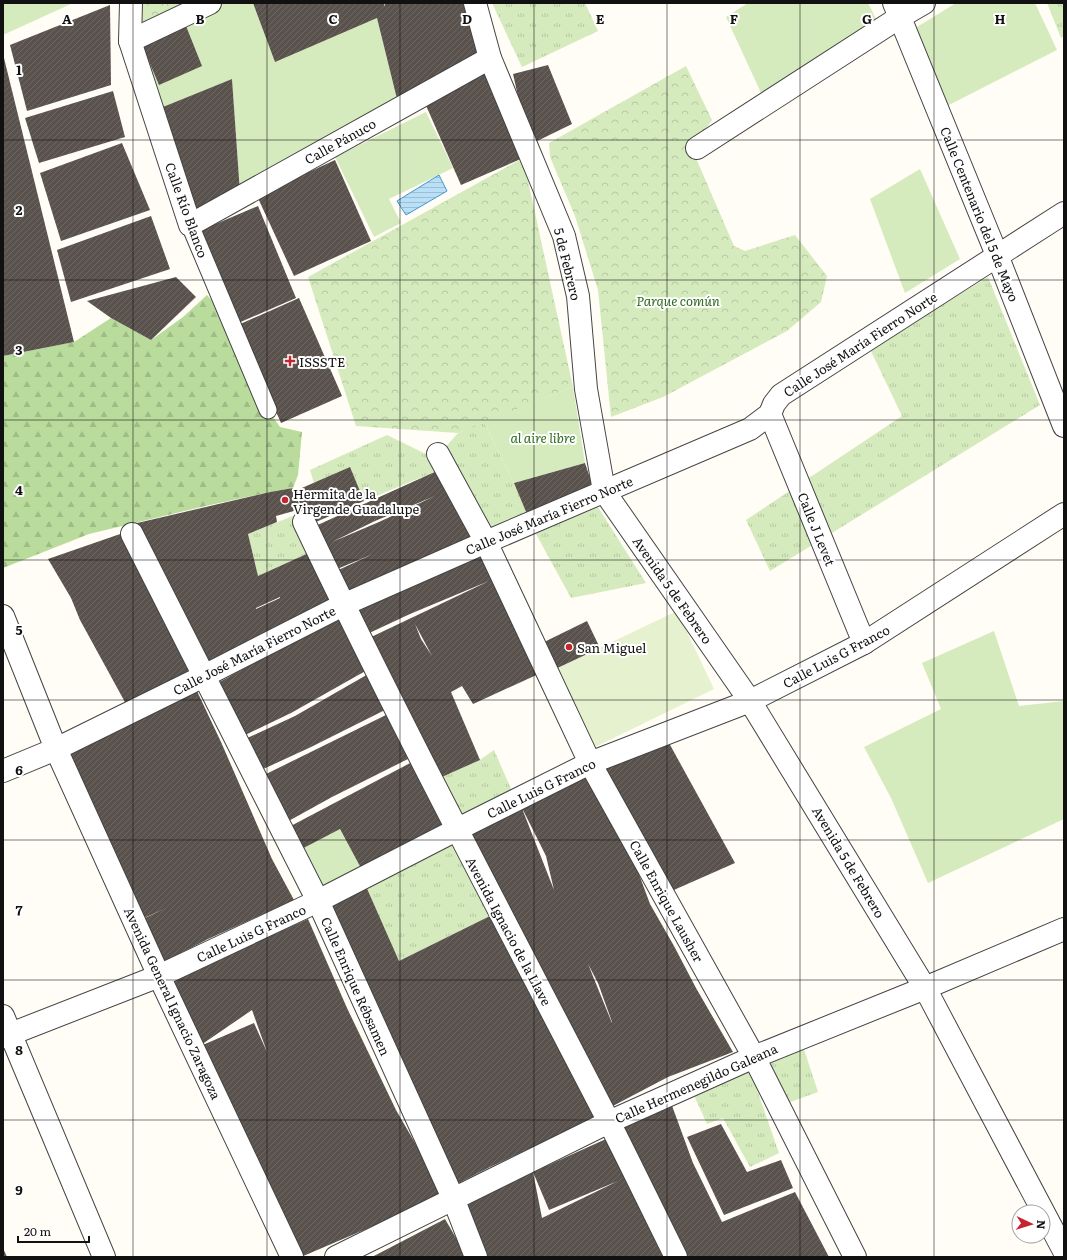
<svg xmlns="http://www.w3.org/2000/svg" width="1067" height="1260" font-family="Literata,serif">
  <style>
    .grass { fill: url(#grass-tufts) }
    .forest { fill: url(#forest-firs) }
    .park { fill: url(#park-crowns) }
    .garden { fill: #d5ebbd }
    .pitch { fill: #e6f2cf }
    .water { fill: url(#water-rules); stroke: #3f96cf }
    .building { fill: url(#building-hatch); fill-rule: evenodd }
    .lines { fill: none; stroke-linecap: round; stroke-linejoin: round }
    .pedestrian-casing { stroke: #444; stroke-width: 19 }
    .minor-casing { stroke: #444; stroke-width: 24 }
    .pedestrian { stroke: #fff; stroke-width: 17 }
    .minor { stroke: #fff; stroke-width: 22 }
    .grid { fill: none; stroke: #111; stroke-width: 1; stroke-opacity: 0.55 }
    .poi-dot { fill: #c4262e; stroke: #fff; stroke-width: 1.5 }
    .labels { text-anchor: middle; dominant-baseline: central; stroke-width: 4; stroke-linejoin: round; paint-order: stroke }
    .street-label { font-size: 13px; fill: #111; stroke: #fff }
    .park-label { font-size: 13px; font-style: italic; fill: #2f6b1f; stroke: #fff }
    .poi-label { font-size: 13px; fill: #111; stroke: #fff; text-anchor: start }
    .grid-label { font-size: 13px; text-anchor: middle; font-weight: bold; fill: #111; stroke: #fff; stroke-width: 4; stroke-linejoin: round; paint-order: stroke }
  </style>
  <defs>
    <pattern id="grass-tufts" width="24" height="20" patternUnits="userSpaceOnUse"><rect width="24" height="20" fill="#d5ebbd"/><path d="M3 7l-1-3M5 7V3M7 7l1-3M15 17l-1-3M17 17v-4M19 17l1-3" fill="none" stroke="#b6c8a1"/></pattern>
    <pattern id="forest-firs" width="22" height="20" patternUnits="userSpaceOnUse"><rect width="22" height="20" fill="#b9dc9c"/><path d="M5 1l3.5 6h-7zM16 11l3.5 6h-7z" fill="#9ebc85"/></pattern>
    <pattern id="park-crowns" width="20" height="18" patternUnits="userSpaceOnUse"><rect width="20" height="18" fill="#d5ebbd"/><path d="M2 6a3 3 0 1 1 6 0M12 15a3 3 0 1 1 6 0" fill="none" stroke="#b6c8a1"/></pattern>
    <pattern id="water-rules" width="6" height="5" patternUnits="userSpaceOnUse"><rect width="6" height="5" fill="#b9e0f7"/><path d="M0 2.5h6" fill="none" stroke="#9ebfd3"/></pattern>
    <pattern id="building-hatch" width="6" height="6" patternUnits="userSpaceOnUse"><rect width="6" height="6" fill="#5a524d"/><path d="M-1 1l2-2M0 6l6-6M5 7l2-2" fill="none" stroke="#6d6662"/></pattern>
  </defs>
  <rect width="100%" height="100%" fill="#fffdf5"/>
  <g class="grass">
    <path d="M492,3H585L598,31L522,67Z"/>
    <path d="M1047,3H1064V36L1061,38Z"/>
    <path d="M988,277L1040,405L770,571L746,520L902,416L870,349Z"/>
    <path d="M484,422L514,483L529,519L487,537L442,451L458,433Z"/>
    <path d="M387,435L432,457L439,470L364,501L314,483L310,470Z"/>
    <path d="M596,504L646,583L571,598L536,534Z"/>
    <path d="M298,514L313,551L258,576L248,534Z"/>
    <path d="M494,750L512,791L458,820L435,780L480,760Z"/>
    <path d="M454,836L494,914L399,961L365,884Z"/>
    <path d="M802,1043L818,1092L782,1105L759,1061Z"/>
    <path d="M748,1064L779,1153L750,1167L723,1118L707,1124L692,1091Z"/>
  </g>
  <path class="forest" d="M207,295L231,322L268,410L280,427L302,432L298,475L293,488L270,492L201,507L89,534L3,568V356L74,342L111,318L151,340L183,317Z"/>
  <g class="park">
    <path d="M136,3H200L135,34Z"/>
    <path d="M686,66L712,120L692,149L734,246L745,251L795,235L827,276L821,302L787,331L663,397L611,417L598,290L575,216L550,157L549,143Z"/>
    <path d="M523,158L573,387L458,433L356,426L308,277Z"/>
  </g>
  <g class="garden">
    <path d="M3,3H73L3,35Z"/>
    <path d="M217,3H253L275,61L377,18L398,103L240,193L232,79L158,109L131,42Z"/>
    <path d="M748,3H868L878,23L762,95L726,17Z"/>
    <path d="M956,3H1035L1057,50L945,107L912,30Z"/>
    <path d="M426,112L453,168L389,199L401,223L374,237L335,157Z"/>
    <path d="M920,169L960,259L905,293L870,199Z"/>
    <path d="M573,387L585,463L514,483L484,422Z"/>
    <path d="M994,631L1019,706L1064,701V819L928,883L891,798L864,747L941,709L922,663Z"/>
    <path d="M340,829L362,870L318,893L296,852Z"/>
  </g>
  <path class="pitch" d="M677,611L714,689L589,750L551,671Z"/>
  <path class="water" d="M439,175L447,191L406,215L397,201Z"/>
  <g class="building">
    <path d="M253,3H384L385,7V3H469L485,60L398,103L377,18L275,62Z"/>
    <path d="M110,5L111,85L27,111L10,45Z"/>
    <path d="M186,26L202,66L159,85L142,45Z"/>
    <path d="M3,54L74,342L3,356Z"/>
    <path d="M548,65L572,124L529,145L513,74Z"/>
    <path d="M486,73L523,158L461,185L424,101Z"/>
    <path d="M232,79L240,193L192,220L158,109Z"/>
    <path d="M113,91L125,137L39,163L25,118Z"/>
    <path d="M122,143L150,210L61,241L40,173Z"/>
    <path d="M335,160L371,241L294,276L257,196Z"/>
    <path d="M258,206L296,298L236,324L197,232Z"/>
    <path d="M151,216L170,269L71,302L57,250Z"/>
    <path d="M176,277L196,297L151,340L111,318L87,301Z"/>
    <path d="M299,298L342,396L281,423L238,325Z"/>
    <path d="M585,463L594,490L529,519L514,483Z"/>
    <path d="M350,467L364,501L309,525L295,491Z"/>
    <path d="M439,470L477,539L346,599L334,572L373,554L330,572L311,528ZM435,496L379,522L332,542L375,521Z"/>
    <path d="M293,488L301,509L276,516L277,522L248,534L258,576L313,551L335,603L204,669L133,524L270,492ZM280,597V598L256,609V608Z"/>
    <path d="M123,533L194,672L126,704L80,620L71,598L48,559Z"/>
    <path d="M483,549L543,672L473,704L462,686L451,692L480,760L435,780L367,639L489,581L410,614L365,635L350,609ZM415,624L432,656L421,639Z"/>
    <path d="M340,616L369,669L291,713L243,736L214,685Z"/>
    <path d="M587,621L600,648L551,671L538,645Z"/>
    <path d="M370,673L387,709L311,747L259,771L243,740L295,716Z"/>
    <path d="M196,689L221,742L272,859L294,900L208,939L158,965L139,921L166,908L142,919L58,753Z"/>
    <path d="M390,713L412,757L332,797L285,823L260,777Z"/>
    <path d="M669,743L735,863L667,893L598,766Z"/>
    <path d="M414,761L447,825L362,870L340,829L296,852L287,828Z"/>
    <path d="M587,772L633,858L650,904L674,946L696,988L733,1052L668,1077L609,1108L463,836ZM523,810L546,856L554,890L523,811ZM588,964L598,983L612,1022V1023Z"/>
    <path d="M365,884L399,961L494,914L597,1117L490,1167L453,1186L324,904Z"/>
    <path d="M308,919L347,1008L396,1110L422,1155L443,1196L301,1257L198,1047L254,1023L267,1052L252,1010L198,1047L169,982Z"/>
    <path d="M671,1103L693,1163L722,1222L795,1192L829,1257H682L619,1130Z"/>
    <path d="M721,1124L747,1172L781,1160L793,1188L724,1215L687,1137Z"/>
    <path d="M606,1139L663,1257H481L465,1204L533,1172L542,1218L618,1181L549,1210L533,1172Z"/>
    <path d="M445,1219L467,1257H372Z"/>
    <path d="M3,1248L7,1257H3Z"/>
  </g>
  <g class="lines">
    <g class="pedestrian-casing">
      <path id="pedestrian" d="M190,225L268,410"/>
    </g>
    <g class="minor-casing">
      <g id="minor">
        <path d="M131,3L130,41L190,225L490,58"/>
        <path d="M475,3L490,58L564,236L578,296L586,389L604,491L750,701L925,988L1064,1251"/>
        <path d="M894,3L997,255L1064,426"/>
        <path d="M130,41L210,3"/>
        <path d="M697,148L900,17L924,3"/>
        <path d="M770,414L864,643"/>
        <path d="M438,454L486,542L590,763L754,1057L855,1257"/>
        <path d="M304,522C400,724 505,921 608,1120C631,1165 653,1211 676,1257"/>
        <path d="M132,534L318,901L453,1198L476,1257"/>
        <path d="M3,616L56,749L159,976L292,1257"/>
        <path d="M3,771L56,749L204,676L343,605L486,542L750,429L770,414L774,404L781,395L1064,213"/>
        <path d="M3,1016L104,1257"/>
        <path d="M3,1037L159,976L318,901L456,830L590,763L750,701L864,643L1064,514"/>
        <path d="M336,1257L609,1122L754,1057L925,988L1064,929"/>
      </g>
    </g>
    <use href="#pedestrian" class="pedestrian"/>
    <use href="#minor" class="minor"/>
  </g>
  <path class="grid" d="M133,3V1257M267,3V1257M400,3V1257M534,3V1257M667,3V1257M800,3V1257M934,3V1257M3,140H1064M3,280H1064M3,420H1064M3,560H1064M3,700H1064M3,840H1064M3,980H1064M3,1120H1064"/>
  <g class="poi-dot">
    <path d="M288 355h4v4h4v4h-4v4h-4v-4h-4v-4h4z"/>
    <circle cx="285" cy="500" r="4"/>
    <circle cx="569" cy="647" r="4"/>
  </g>
  <g class="labels">
    <g class="street-label">
      <text transform="translate(340 141) rotate(-29)">Calle Pánuco</text>
      <text transform="translate(187 210) rotate(70)">Calle Río Blanco</text>
      <text transform="translate(980 214) rotate(68)">Calle Centenario del 5 de Mayo</text>
      <text transform="translate(568 264) rotate(76)">5 de Febrero</text>
      <text transform="translate(860 344) rotate(-33)">Calle José María Fierro Norte</text>
      <text transform="translate(549 515) rotate(-23)">Calle José María Fierro Norte</text>
      <text transform="translate(817 529) rotate(68)">Calle J Levet</text>
      <text transform="translate(673 590) rotate(55)">Avenida 5 de Febrero</text>
      <text transform="translate(254 650) rotate(-27)">Calle José María Fierro Norte</text>
      <text transform="translate(836 656) rotate(-28)">Calle Luis G Franco</text>
      <text transform="translate(541 788) rotate(-26)">Calle Luis G Franco</text>
      <text transform="translate(849 862) rotate(59)">Avenida 5 de Febrero</text>
      <text transform="translate(667 901) rotate(61)">Calle Enrique Lausher</text>
      <text transform="translate(509 931) rotate(62)">Avenida Ignacio de la Llave</text>
      <text transform="translate(251 933) rotate(-25)">Calle Luis G Franco</text>
      <text transform="translate(356 986) rotate(66)">Calle Enrique Rébsamen</text>
      <text transform="translate(173 1003) rotate(65)">Avenida General Ignacio Zaragoza</text>
      <text transform="translate(696 1083) rotate(-24)">Calle Hermenegildo Galeana</text>
    </g>
    <g class="park-label">
      <text x="678" y="300">Parque común</text>
      <text x="543" y="437">al aire libre</text>
    </g>
    <g class="poi-label">
      <text x="299" y="361">ISSSTE</text>
      <text x="293" y="493">Hermita de la<tspan x="293" dy="15">Virgende Guadalupe</tspan></text>
      <text x="577" y="647">San Miguel</text>
    </g>
  </g>
  <g class="grid-label">
    <text x="67" y="24">A</text>
    <text x="200" y="24">B</text>
    <text x="333" y="24">C</text>
    <text x="467" y="24">D</text>
    <text x="600" y="24">E</text>
    <text x="734" y="24">F</text>
    <text x="867" y="24">G</text>
    <text x="1000" y="24">H</text>
    <text x="19" y="75">1</text>
    <text x="19" y="215">2</text>
    <text x="19" y="355">3</text>
    <text x="19" y="495">4</text>
    <text x="19" y="635">5</text>
    <text x="19" y="775">6</text>
    <text x="19" y="915">7</text>
    <text x="19" y="1055">8</text>
    <text x="19" y="1195">9</text>
  </g>
  <rect width="1067" height="1260" fill="none" stroke="#111111" stroke-width="8"/>
  <g transform="translate(1031 1224) rotate(94)"><circle r="19" fill="#ffffff" stroke="#a0a0a0"/>
  <path d="M0-3L7 15L0 10L-7 15Z" fill="#c4262e"/>
  <text y="-6" font-size="11" font-weight="bold" text-anchor="middle" fill="#111111">N</text>
  </g>
  <path d="M18 1236v6h71v-6" fill="none" stroke="#111111" stroke-width="2"/>
  <text x="24" y="1236" font-size="12" fill="#111111" stroke="#ffffff" stroke-width="3" paint-order="stroke">20 m</text>
</svg>
